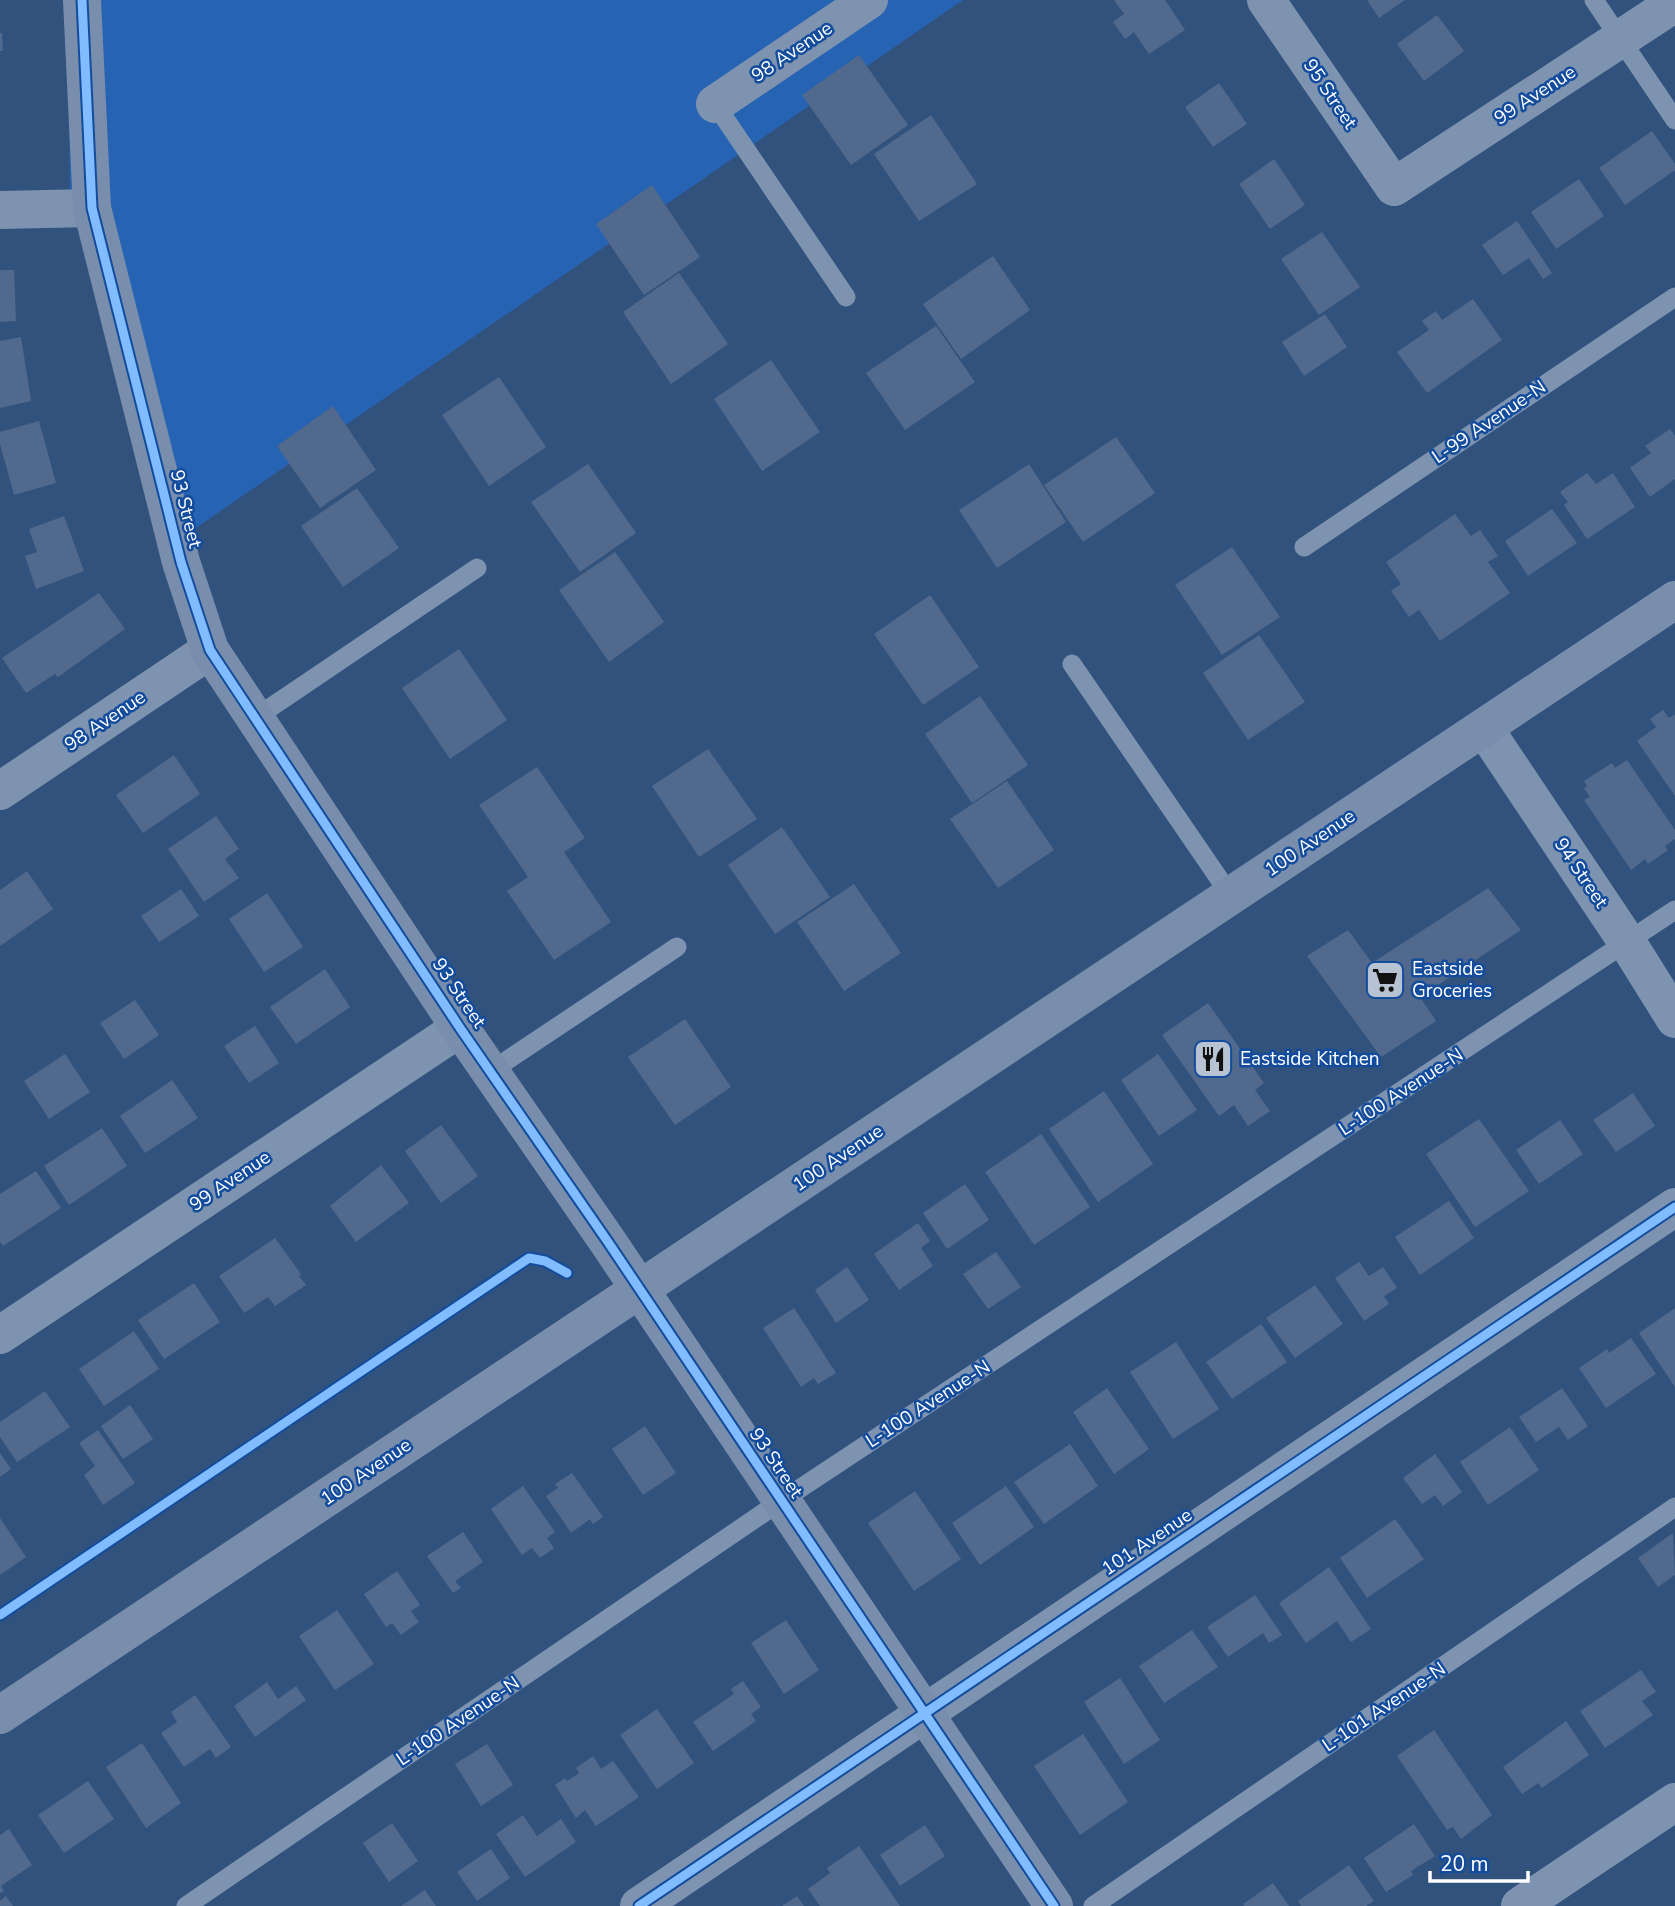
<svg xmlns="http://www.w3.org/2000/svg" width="1675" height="1906" font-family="'Nunito Sans',sans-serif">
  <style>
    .green { fill: #2763b3 }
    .building { fill: #50698c }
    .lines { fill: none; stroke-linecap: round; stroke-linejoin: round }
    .lane { stroke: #7d93af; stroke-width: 19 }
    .street { stroke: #7d93af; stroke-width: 38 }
    .secondary { stroke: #788eac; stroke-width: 38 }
    .cycleway-casing { stroke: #134c9d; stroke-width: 13 }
    .cycleway { stroke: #80bcff; stroke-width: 9 }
    .labels { text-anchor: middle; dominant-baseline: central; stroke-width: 5; stroke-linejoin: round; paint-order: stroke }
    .street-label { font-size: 19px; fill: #fff; stroke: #134c9d }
    .poi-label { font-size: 19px; fill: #fff; stroke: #134c9d; text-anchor: start }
  </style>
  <rect width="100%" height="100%" fill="#32527e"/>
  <path class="green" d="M68,0H963L161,552L70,197Z"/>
  <g class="building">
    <path d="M1114,0H1165L1185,30L1149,54L1134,32L1125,39L1113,22L1124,14Z"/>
    <path d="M1367,0H1405L1379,18Z"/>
    <path d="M1437,15L1464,51L1424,81L1397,44Z"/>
    <path d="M0,33H2L3,51H0Z"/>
    <path d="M859,55L908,125L851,165L802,95Z"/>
    <path d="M1219,83L1247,124L1213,147L1185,107Z"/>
    <path d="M931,115L977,184L919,221L874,154Z"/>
    <path d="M1652,131L1675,164V170L1625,205L1599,168Z"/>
    <path d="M1274,159L1305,205L1270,229L1239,184Z"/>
    <path d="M1579,179L1604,216L1556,249L1531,212Z"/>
    <path d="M652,185L700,257L644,295L596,224Z"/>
    <path d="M1517,221L1552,273L1543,279L1529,258L1503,275L1482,245Z"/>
    <path d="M1322,232L1360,287L1319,315L1281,259Z"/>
    <path d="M993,256L1030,310L961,359L923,304Z"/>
    <path d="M0,270H14L16,321L0,322Z"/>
    <path d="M679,273L728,344L671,384L623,312Z"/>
    <path d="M1473,299L1502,340L1427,393L1397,352L1429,330L1422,321L1436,311L1442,320Z"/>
    <path d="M1325,314L1347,347L1304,376L1282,342Z"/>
    <path d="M936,326L975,382L905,430L866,373Z"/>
    <path d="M21,337L31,401L0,408V341Z"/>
    <path d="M771,360L820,432L762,471L714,399Z"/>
    <path d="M499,377L546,447L489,486L442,415Z"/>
    <path d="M333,406L376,470L320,508L277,446Z"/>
    <path d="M39,421L56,483L14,495L0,444V432Z"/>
    <path d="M1670,429L1675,436V479L1650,497L1630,468L1651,453L1645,446Z"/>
    <path d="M1116,437L1155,493L1083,542L1044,485Z"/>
    <path d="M588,464L636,533L580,572L531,502Z"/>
    <path d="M1029,464L1066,522L997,568L959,510Z"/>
    <path d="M1587,473L1596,484L1613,473L1635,507L1587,539L1564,505L1568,502L1560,492Z"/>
    <path d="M357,488L399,548L343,587L301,526Z"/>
    <path d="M1552,509L1577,543L1528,576L1505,541Z"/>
    <path d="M1455,514L1471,536L1480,530L1498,556L1488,562L1510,593L1440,641L1419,610L1409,617L1391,591L1401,584L1386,562Z"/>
    <path d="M64,516L84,571L36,589L25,556L37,552L29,529Z"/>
    <path d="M1232,547L1280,617L1222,655L1175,585Z"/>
    <path d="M615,552L664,622L609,662L559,590Z"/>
    <path d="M99,593L125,629L58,677L55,674L26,693L2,658Z"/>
    <path d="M930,595L979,667L923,705L874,634Z"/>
    <path d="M1259,635L1305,702L1248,740L1203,673Z"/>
    <path d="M459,649L507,720L450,759L402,688Z"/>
    <path d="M980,696L1028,765L972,803L925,734Z"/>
    <path d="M1663,710L1669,718L1675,714V796L1637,741L1656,727L1650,719Z"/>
    <path d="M708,749L757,819L699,857L652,786Z"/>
    <path d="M174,755L200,794L143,833L116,795Z"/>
    <path d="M1627,760L1675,830V839L1665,846L1668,850L1648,864L1645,859L1631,870L1584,800L1590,797L1584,788L1587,786L1584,781L1612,763L1615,768Z"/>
    <path d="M537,767L585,838L564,852L611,922L554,960L507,891L528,877L479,805Z"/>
    <path d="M1007,781L1054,850L998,888L950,819Z"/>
    <path d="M216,816L239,849L225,859L239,878L204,902L168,849Z"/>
    <path d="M782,827L830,897L775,934L728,865Z"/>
    <path d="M27,871L53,909L0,946V890Z"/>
    <path d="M854,884L901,953L844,991L797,922Z"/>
    <path d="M1488,888L1521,930L1420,997L1436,1021L1381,1057L1307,956L1348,930L1372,963Z"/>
    <path d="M181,889L199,916L159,942L141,916Z"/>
    <path d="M267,893L303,947L264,972L229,919Z"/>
    <path d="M325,969L350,1007L296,1044L270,1007Z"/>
    <path d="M135,1000L159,1035L124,1059L100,1023Z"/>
    <path d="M1208,1003L1264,1083L1255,1090L1270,1111L1248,1126L1234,1105L1219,1116L1162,1035Z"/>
    <path d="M685,1019L731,1087L675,1125L628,1057Z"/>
    <path d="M255,1026L279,1063L249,1083L224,1046Z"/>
    <path d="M65,1054L90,1092L49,1119L24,1081Z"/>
    <path d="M1158,1054L1197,1110L1159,1136L1121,1080Z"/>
    <path d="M172,1080L198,1118L145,1153L120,1116Z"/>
    <path d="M1104,1091L1153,1164L1098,1202L1049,1129Z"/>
    <path d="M1633,1093L1655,1126L1616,1152L1593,1120Z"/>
    <path d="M1479,1119L1529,1191L1475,1227L1426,1154Z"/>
    <path d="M1560,1120L1583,1154L1539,1184L1516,1150Z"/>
    <path d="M441,1125L478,1176L441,1203L405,1151Z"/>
    <path d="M102,1128L127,1166L69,1205L44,1166Z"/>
    <path d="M1041,1134L1090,1207L1034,1245L985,1172Z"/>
    <path d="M381,1165L409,1203L356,1242L330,1206Z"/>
    <path d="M36,1171L61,1208L3,1246L0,1242V1194Z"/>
    <path d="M965,1184L989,1220L947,1249L923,1213Z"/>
    <path d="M1449,1201L1474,1238L1420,1275L1395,1237Z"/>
    <path d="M918,1223L930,1241L921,1248L933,1266L899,1290L874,1254Z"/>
    <path d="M275,1238L301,1274L299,1276L306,1285L275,1306L268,1297L244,1313L219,1276Z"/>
    <path d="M996,1252L1021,1287L988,1309L963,1274Z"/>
    <path d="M1359,1262L1369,1276L1383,1267L1397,1288L1384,1296L1389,1304L1364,1321L1335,1278Z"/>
    <path d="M847,1267L869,1300L836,1323L815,1290Z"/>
    <path d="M194,1283L220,1322L164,1359L138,1320Z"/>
    <path d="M1315,1285L1343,1324L1295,1358L1266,1318Z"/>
    <path d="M794,1308L836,1373L818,1384L814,1378L801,1387L763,1328Z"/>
    <path d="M1675,1308V1387L1639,1333Z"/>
    <path d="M1261,1324L1287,1362L1232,1399L1206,1362Z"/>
    <path d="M134,1331L159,1369L104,1406L79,1369Z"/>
    <path d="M1631,1338L1656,1374L1606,1408L1579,1368L1607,1349L1609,1353Z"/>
    <path d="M1176,1342L1219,1409L1173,1439L1130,1372Z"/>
    <path d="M1107,1388L1149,1449L1114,1474L1073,1412Z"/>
    <path d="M1562,1388L1588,1426L1568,1440L1559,1427L1536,1442L1519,1417Z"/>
    <path d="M45,1391L70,1427L17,1462L0,1437V1422Z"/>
    <path d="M130,1405L153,1439L123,1459L101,1426Z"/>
    <path d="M645,1426L676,1473L643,1495L612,1449Z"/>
    <path d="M1510,1427L1539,1470L1488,1505L1460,1462Z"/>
    <path d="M98,1430L135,1483L103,1505L84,1475L95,1466L79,1443Z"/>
    <path d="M1070,1444L1098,1486L1044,1524L1014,1482Z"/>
    <path d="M0,1453L11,1469L0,1477Z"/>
    <path d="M1435,1454L1462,1492L1443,1506L1435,1495L1422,1504L1403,1478Z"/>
    <path d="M572,1473L603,1517L593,1524L590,1519L571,1533L546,1496L558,1488L555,1484Z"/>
    <path d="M523,1486L555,1532L547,1538L554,1548L540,1558L532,1548L522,1555L491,1509Z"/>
    <path d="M1006,1486L1034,1527L980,1565L952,1523Z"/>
    <path d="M915,1491L961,1559L914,1591L868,1523Z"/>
    <path d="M0,1518L26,1557L0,1575Z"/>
    <path d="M1395,1519L1424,1559L1367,1598L1340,1558Z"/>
    <path d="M463,1532L483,1562L455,1581L461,1588L453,1593L427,1556Z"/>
    <path d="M1673,1533L1675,1575L1658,1587L1638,1558Z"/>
    <path d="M1329,1567L1371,1629L1351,1642L1337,1621L1306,1643L1279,1603Z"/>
    <path d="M397,1571L420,1605L411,1611L419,1622L401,1635L392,1623L386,1627L364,1594Z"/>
    <path d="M1255,1595L1282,1635L1269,1643L1263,1633L1228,1657L1207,1627Z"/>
    <path d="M337,1610L374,1664L335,1690L299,1636Z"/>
    <path d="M786,1620L819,1670L784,1694L751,1643Z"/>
    <path d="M1192,1630L1218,1667L1164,1703L1139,1666Z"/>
    <path d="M1641,1670L1656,1692L1642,1701L1653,1715L1605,1748L1580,1711Z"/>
    <path d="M1120,1678L1160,1740L1124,1764L1084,1702Z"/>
    <path d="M743,1681L761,1707L751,1714L756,1721L713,1751L693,1722L734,1694L731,1689Z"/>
    <path d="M267,1682L278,1699L296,1686L306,1700L255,1737L234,1706Z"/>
    <path d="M195,1695L231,1747L216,1758L210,1749L184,1767L161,1733L177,1722L171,1712Z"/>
    <path d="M657,1709L694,1763L657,1789L620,1735Z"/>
    <path d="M1566,1721L1589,1755L1542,1788L1538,1783L1522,1794L1503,1767Z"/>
    <path d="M1434,1730L1492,1815L1461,1839L1453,1827L1447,1830L1397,1756Z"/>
    <path d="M1083,1734L1128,1802L1080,1835L1034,1766Z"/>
    <path d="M142,1743L181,1803L146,1828L106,1767Z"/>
    <path d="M487,1744L513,1785L481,1806L455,1764Z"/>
    <path d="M593,1756L601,1769L613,1761L639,1797L596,1826L585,1810L576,1818L555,1785L565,1778L567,1781L579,1773L576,1768Z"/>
    <path d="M88,1781L114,1819L64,1853L38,1815Z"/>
    <path d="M523,1815L537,1836L561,1819L576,1842L525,1877L496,1834Z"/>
    <path d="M392,1823L418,1861L389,1882L363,1843Z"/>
    <path d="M1414,1824L1435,1856L1411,1871L1413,1875L1386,1892L1364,1858Z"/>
    <path d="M925,1825L945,1856L900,1886L880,1855Z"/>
    <path d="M9,1829L32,1865L1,1886L4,1891L0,1893V1835Z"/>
    <path d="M859,1846L900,1906H820L808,1889L830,1873L827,1868Z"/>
    <path d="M491,1849L510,1878L477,1901L457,1872Z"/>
    <path d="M1349,1865L1374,1901L1366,1906H1301L1298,1901Z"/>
    <path d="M1273,1883L1289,1906H1244L1243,1904Z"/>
    <path d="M425,1890L436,1906H401Z"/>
    <path d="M6,1896L13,1906H0V1901Z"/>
    <path d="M797,1896L804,1906H782Z"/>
  </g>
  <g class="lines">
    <g class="lane">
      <path d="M1594,0L1675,120"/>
      <path d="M715,104L846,297"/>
      <path d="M1304,547L1675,297"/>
      <path d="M1072,664L1231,896"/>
      <path d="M255,718L477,568"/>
      <path d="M491,1071L677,947"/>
      <path d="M186,1906L781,1501L1675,910"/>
      <path d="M1093,1906L1675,1507"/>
    </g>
    <g class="street">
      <path d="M1266,0L1394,187L1675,3"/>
      <path d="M715,104L869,0"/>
      <path d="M0,210L92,208"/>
      <path d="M1484,728L1627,942L1675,1019"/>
      <path d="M0,791L210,650"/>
      <path d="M0,1335L460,1028"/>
      <path d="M639,1906L1675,1207"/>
      <path d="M1520,1906L1675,1802"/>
    </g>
    <g class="secondary">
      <path d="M82,0L92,208L181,562L210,650L460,1028L608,1242L1054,1906"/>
      <path d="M0,1715L1675,600"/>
    </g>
    <g class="cycleway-casing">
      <g id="cycleway">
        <path d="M82,0L92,208L181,562L210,650L460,1028L608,1242L1054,1906"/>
        <path d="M0,1615L529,1258L545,1261L567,1273"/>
        <path d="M639,1906L1675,1207"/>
      </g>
    </g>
    <use href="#cycleway" class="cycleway"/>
  </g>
  <defs>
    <g id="supermarket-square" transform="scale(2.0125)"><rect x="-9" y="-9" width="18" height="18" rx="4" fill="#b7c2d2" stroke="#134c9d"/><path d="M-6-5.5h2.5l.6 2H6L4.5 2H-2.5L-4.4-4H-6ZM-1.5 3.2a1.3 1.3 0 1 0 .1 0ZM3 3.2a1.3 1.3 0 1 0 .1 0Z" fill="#111"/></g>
    <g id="restaurant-square" transform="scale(2.0125)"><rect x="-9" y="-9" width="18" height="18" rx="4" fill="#b7c2d2" stroke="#134c9d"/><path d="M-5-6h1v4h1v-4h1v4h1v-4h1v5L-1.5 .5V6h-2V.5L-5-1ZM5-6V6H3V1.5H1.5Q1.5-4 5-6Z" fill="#111"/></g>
  </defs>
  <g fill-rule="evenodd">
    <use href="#supermarket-square" x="1385" y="980"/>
    <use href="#restaurant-square" x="1213" y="1059"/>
  </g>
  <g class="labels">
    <g class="street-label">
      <text transform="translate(792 52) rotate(-34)">98 Avenue</text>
      <text transform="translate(1330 94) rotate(56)">95 Street</text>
      <text transform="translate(1535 95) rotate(-33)">99 Avenue</text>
      <text transform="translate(1489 422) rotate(-34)">L-99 Avenue-N</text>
      <text transform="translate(186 509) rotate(76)">93 Street</text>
      <text transform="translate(105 721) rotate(-34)">98 Avenue</text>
      <text transform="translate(1310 843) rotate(-34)">100 Avenue</text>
      <text transform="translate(1581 873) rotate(56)">94 Street</text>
      <text transform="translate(459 993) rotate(56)">93 Street</text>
      <text transform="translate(1401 1092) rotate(-33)">L-100 Avenue-N</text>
      <text transform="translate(838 1158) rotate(-34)">100 Avenue</text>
      <text transform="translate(230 1181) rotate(-34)">99 Avenue</text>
      <text transform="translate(928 1404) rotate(-33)">L-100 Avenue-N</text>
      <text transform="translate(776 1463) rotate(56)">93 Street</text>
      <text transform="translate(366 1472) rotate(-34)">100 Avenue</text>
      <text transform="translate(1147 1542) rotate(-34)">101 Avenue</text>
      <text transform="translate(1384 1707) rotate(-34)">L-101 Avenue-N</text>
      <text transform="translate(458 1721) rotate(-34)">L-100 Avenue-N</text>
    </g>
    <g class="poi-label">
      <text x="1412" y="969">Eastside<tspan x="1412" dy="22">Groceries</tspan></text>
      <text x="1240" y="1059">Eastside Kitchen</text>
    </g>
  </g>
  <path d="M1430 1871v10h98v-10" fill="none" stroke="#ffffff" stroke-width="3.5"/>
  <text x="1440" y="1871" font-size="21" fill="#ffffff" stroke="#134c9d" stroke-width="5" paint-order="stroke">20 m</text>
</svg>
